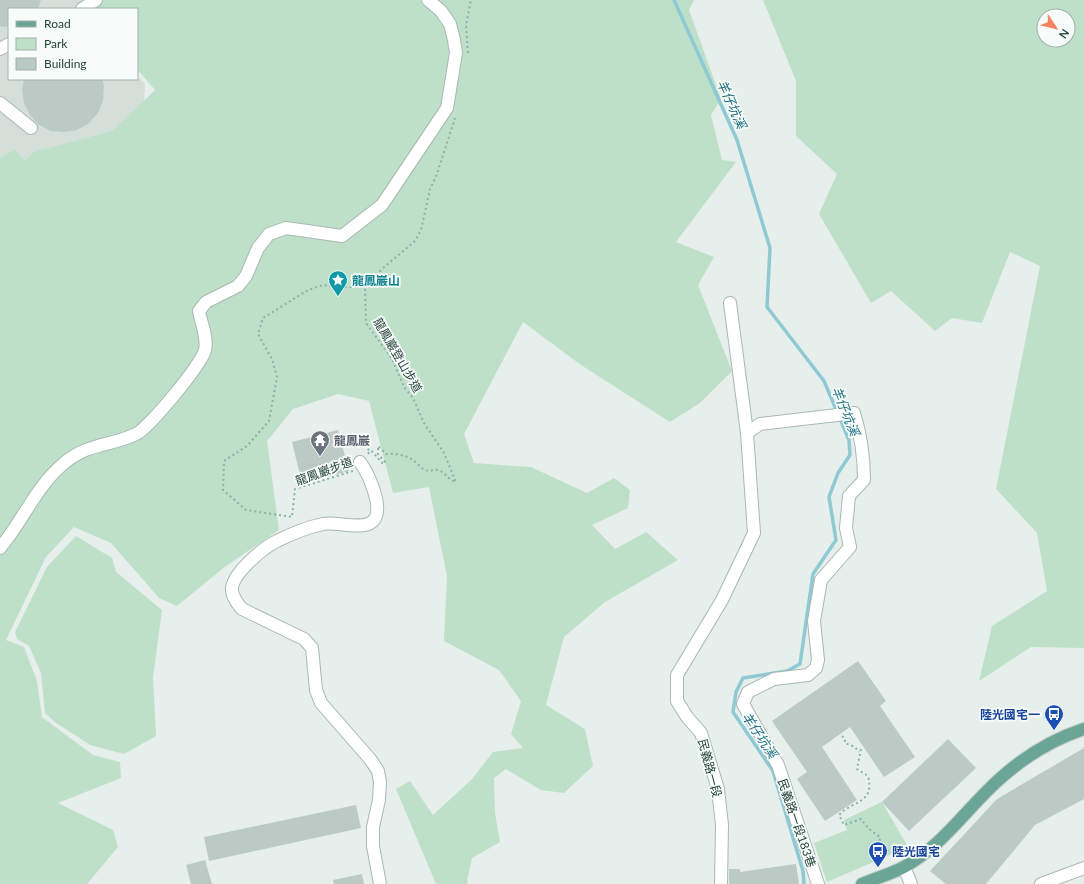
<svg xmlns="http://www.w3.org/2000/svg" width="1084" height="884" font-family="Lato,'Noto Sans TC',sans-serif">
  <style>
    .built { fill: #d4dfda }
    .green { fill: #bfe0c8; fill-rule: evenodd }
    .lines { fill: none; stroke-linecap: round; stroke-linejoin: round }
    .stream { stroke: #8ec9d4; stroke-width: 3.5 }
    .building { fill: #bbcac4 }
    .minor-casing { stroke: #a8b8b2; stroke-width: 14 }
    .major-casing { stroke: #c2cac8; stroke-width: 14 }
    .path { stroke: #86b3a5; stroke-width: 2; stroke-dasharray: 2 3; stroke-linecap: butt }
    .minor { stroke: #fff; stroke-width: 12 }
    .major { stroke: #6aa596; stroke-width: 12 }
    .labels { text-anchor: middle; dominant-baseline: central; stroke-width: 3.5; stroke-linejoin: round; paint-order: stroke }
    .culture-label { font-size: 12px; font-weight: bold; fill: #0d838f; stroke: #f7fbf9; text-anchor: start }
    .street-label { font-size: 12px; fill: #24423a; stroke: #f7fbf9 }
    .worship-label { font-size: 12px; font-weight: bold; fill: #5b616d; stroke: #f7fbf9; text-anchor: start }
    .transit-label { font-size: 12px; font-weight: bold; fill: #164399; stroke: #f7fbf9; text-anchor: end }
    .water-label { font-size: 13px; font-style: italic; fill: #1c6f80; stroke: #f7fbf9 }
  </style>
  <rect width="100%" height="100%" fill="#e6efeb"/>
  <path class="built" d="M0,0H115L104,9H9V79H137V76L145,84L144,106L137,119L0,186Z"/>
  <g class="green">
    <path d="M104,0H694L689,10L721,99L711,115L722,160L736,162L676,242L714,257L698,285L732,371L700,403L670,422L581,365L523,322L464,434L474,463L531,467L587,493L614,478L630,490L628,508L592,525L615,549L646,532L678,560L605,602L564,637L546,705L585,729L593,766L564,793L541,790L506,769L494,778L495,813L500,842L472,858L467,881L468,884H436L396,789L410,781L433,815L472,779L493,752L523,748L511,734L521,701L499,670L444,641L447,576L429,487L393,493L369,401L338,394L293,409L267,441L279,530L226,566L177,606L159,598L111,543L74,527L46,557L6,640L24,647L37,681L42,717L93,755L120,762L121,778L58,803L113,830L118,847L87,884H0V158L15,149L25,161L34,152L112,131L155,90L137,69V9H95Z"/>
    <path d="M763,0H1084V648L1031,647L979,681L992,626L1047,591L1037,533L996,489L1040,266L1010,252L982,323L952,318L935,331L891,291L871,303L819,214L837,174L796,136V81ZM1044,16H1068V40H1044Z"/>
    <path d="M76,536L112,558L116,572L162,610L153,677L156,736L124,754L90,745L55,722L45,713L41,673L29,646L17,639L15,632L47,567Z"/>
    <path d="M882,802L908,847L827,882L814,843L847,830L844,820Z"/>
  </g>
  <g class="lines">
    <path class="stream" d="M674,0L737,140L770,248L767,307L824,381L849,440L850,455L838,473L829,497L836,540L813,574L800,664L787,671L743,678L736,692L733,712L773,771L803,871L804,884"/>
  </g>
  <g class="building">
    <path d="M0,0H41L38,9H9V26L5,27L0,26Z"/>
    <path d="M24,79H102L104,86L103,100L98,113L89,123L77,130L64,132L51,131L39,125L30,115L24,103L22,90Z"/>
    <path d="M338,430L349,471L302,483L292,442Z"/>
    <path d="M858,661L886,701L880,706L915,757L884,777L850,727L822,747L857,800L825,821L797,779L807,772L772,721Z"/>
    <path d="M948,739L976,768L909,831L882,802Z"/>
    <path d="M1084,748V799L1035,825L986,884H946L930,871L997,799Z"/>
    <path d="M356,805L361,828L209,861L204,837Z"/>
    <path d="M205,860L212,884H191L186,865Z"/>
    <path d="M796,864L799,884H729V869H740V872Z"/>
    <path d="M362,874L364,884H334L333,880Z"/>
  </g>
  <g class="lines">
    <g class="minor-casing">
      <g id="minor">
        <path d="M82,9L96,0"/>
        <path d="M0,49L9,44"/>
        <path d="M0,103L31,128"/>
        <path d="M747,433L760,424L854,413C861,435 864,457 864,480L849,496L846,528L850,547L821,580L814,621L818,660L816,668L808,675L774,679L748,692L743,704L778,765L818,884"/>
        <path d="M360,462C368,473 385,509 373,521C363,531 336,521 323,524C308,527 291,534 277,541C264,547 230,575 232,591C233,598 237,603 242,609L304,639L312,648L316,690L321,703L370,759L378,771L380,782L379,800L373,827V846L380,884"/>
        <path d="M0,548C22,522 36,487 62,465C88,442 109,447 136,434C148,429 202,364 205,350C208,338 201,323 199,311L206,302L238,286L246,276L258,248L269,234L286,228L342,236L382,205L447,108L456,53L454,40L450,24L441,11L428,0"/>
        <path d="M904,867L911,884"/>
        <path d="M721,884L722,825L718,789L701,733L687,717L677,701V675L722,600L754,533L747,433L730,303"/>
        <path d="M1041,884L1084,868"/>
      </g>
    </g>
    <g class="major-casing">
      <path id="major" d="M862,884C876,878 891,874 904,867C944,845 969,805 1003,776C1027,755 1054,739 1084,729"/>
    </g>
    <g class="path">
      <path d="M468,53L466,25L471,0"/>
      <path d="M369,454L367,450L370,449L383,464L385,462L378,454V446L386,454C394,453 406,455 413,460C417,463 421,468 425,470C430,472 433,469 438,470C445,472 448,480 456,482L444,453L424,423L413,398L404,387L392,359L366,323L365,287L382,269L415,241L421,230L430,189L437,174L455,118"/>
      <path d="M353,471L295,489L292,517L246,510L223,490L224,461L247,446L269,421L277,377L272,359L258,334L263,318L308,290L323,285L338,287H365"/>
      <path d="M842,736L845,739V743L855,747L859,752"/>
      <path d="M861,749L857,769L868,776C875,804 853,800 839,815L844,825L861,819L869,829L880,837L879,848L882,853L894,847L901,855"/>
    </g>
    <use href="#minor" class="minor"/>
    <use href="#major" class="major"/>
  </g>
  <defs>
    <g id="sight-pin" transform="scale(1)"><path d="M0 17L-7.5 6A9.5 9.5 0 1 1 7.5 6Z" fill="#0f9aa8" stroke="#f7fbf9"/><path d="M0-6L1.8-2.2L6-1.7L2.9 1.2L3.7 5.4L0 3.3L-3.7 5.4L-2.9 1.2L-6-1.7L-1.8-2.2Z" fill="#fff"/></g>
    <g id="temple-pin" transform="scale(1)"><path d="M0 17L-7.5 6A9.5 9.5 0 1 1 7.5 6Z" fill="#6b7280" stroke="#f7fbf9"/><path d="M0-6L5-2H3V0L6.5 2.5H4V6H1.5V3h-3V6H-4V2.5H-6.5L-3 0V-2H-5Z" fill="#fff"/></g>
    <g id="bus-pin" transform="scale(1)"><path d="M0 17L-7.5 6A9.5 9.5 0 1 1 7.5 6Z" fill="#1a4fb4" stroke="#f7fbf9"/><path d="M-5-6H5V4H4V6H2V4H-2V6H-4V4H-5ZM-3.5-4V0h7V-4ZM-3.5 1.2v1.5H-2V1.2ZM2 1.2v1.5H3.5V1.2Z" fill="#fff"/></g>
  </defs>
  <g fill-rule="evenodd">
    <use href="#sight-pin" x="338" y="280"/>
    <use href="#temple-pin" x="320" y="440"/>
    <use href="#bus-pin" x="1054" y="714"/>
    <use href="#bus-pin" x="878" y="851"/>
  </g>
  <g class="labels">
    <g class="culture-label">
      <text x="352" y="280">龍鳳巖山</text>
    </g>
    <g class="street-label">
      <text transform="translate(398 355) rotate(60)">龍鳳巖登山步道</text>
      <text transform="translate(324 471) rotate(-20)">龍鳳巖步道</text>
      <text transform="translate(710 768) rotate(75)">民義路一段</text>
      <text transform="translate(797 823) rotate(71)">民義路一段183巷</text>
    </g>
    <g class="worship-label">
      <text x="334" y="440">龍鳳巖</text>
    </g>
    <g class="transit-label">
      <text x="1040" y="714">陸光國宅一</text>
      <text x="892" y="851" text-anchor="start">陸光國宅</text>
    </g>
    <g class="water-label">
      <text transform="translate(732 104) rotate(66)">羊仔坑溪</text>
      <text transform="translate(846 411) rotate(68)">羊仔坑溪</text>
      <text transform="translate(760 735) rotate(56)">羊仔坑溪</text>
    </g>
  </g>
  <rect x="8" y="8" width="130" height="72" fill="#f7fbf9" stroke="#a3b1ad"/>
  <rect x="16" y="21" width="20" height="6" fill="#6aa596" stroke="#a3b1ad"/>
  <text x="44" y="28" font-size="12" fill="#24423a">Road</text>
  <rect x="16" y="38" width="20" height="12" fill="#bfe0c8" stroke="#a3b1ad"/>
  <text x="44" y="48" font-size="12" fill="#24423a">Park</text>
  <rect x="16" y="58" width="20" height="12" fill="#bbcac4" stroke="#a3b1ad"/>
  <text x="44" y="68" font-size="12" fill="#24423a">Building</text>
  <g transform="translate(1056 28) rotate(125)"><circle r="19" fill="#f7fbf9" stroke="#a3b1ad"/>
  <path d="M0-3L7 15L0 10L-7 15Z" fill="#f4845f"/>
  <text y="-6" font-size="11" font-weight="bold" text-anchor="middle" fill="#24423a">N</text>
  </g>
</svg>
